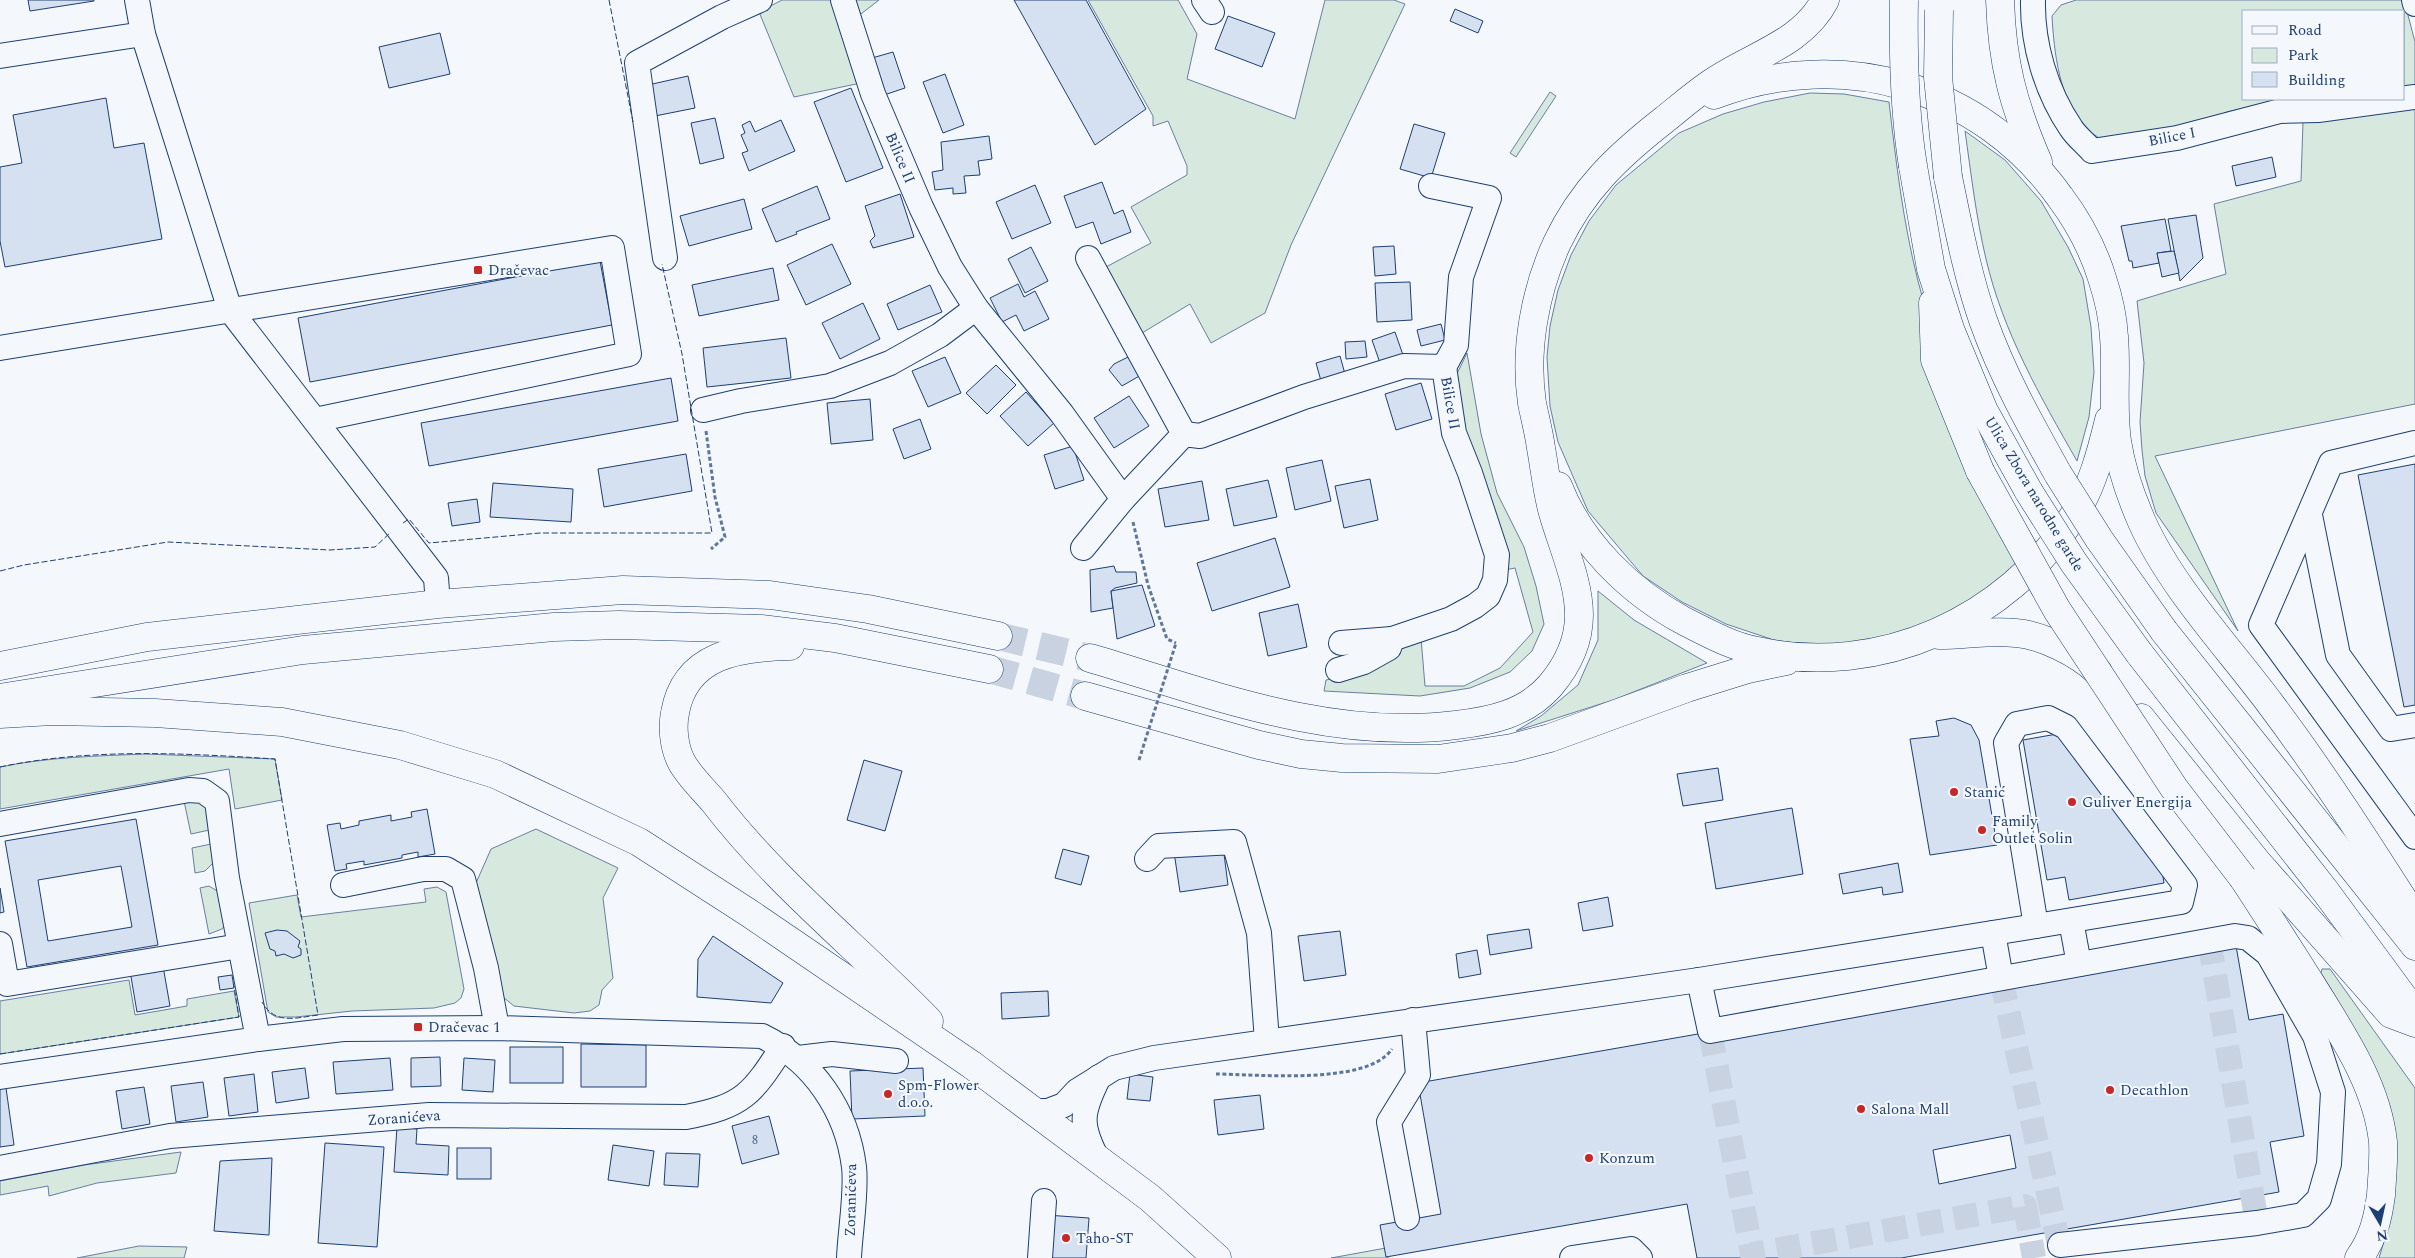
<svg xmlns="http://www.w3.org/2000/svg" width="2415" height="1258" font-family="Spectral,serif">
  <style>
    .green { fill: #d7e8df; stroke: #687fa3 }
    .building { fill: #d5e0f0; stroke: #1d3f73; fill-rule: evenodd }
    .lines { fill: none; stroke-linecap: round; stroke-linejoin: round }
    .minor-tunnel { stroke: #c9d2e0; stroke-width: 24; stroke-dasharray: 24 12; stroke-linecap: butt }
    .highway-tunnel { stroke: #c9d2e0; stroke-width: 28; stroke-dasharray: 28 14; stroke-linecap: butt }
    .minor-casing { stroke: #1d3f73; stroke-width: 26 }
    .major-casing { stroke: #1d3f73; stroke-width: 29 }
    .highway-casing { stroke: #1d3f73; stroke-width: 29 }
    .path { stroke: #5e769c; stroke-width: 3; stroke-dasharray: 4 2.5; stroke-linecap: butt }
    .minor { stroke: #f4f7fb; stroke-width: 24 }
    .major { stroke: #f4f7fb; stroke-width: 28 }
    .highway { stroke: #f4f7fb; stroke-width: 28 }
    .highway-bridge-casing { stroke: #1d3f73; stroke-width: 29; stroke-linecap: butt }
    .path-bridge { stroke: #5e769c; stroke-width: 3; stroke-dasharray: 4 2.5; stroke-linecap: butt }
    .highway-bridge { stroke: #f4f7fb; stroke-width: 28 }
    .fence { stroke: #1d3f73; stroke-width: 1; stroke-dasharray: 6 2.5; stroke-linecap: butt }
    .poi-dot { fill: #c62828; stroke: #f4f7fb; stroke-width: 2 }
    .labels { text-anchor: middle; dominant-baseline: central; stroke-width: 4; stroke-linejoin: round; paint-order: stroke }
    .number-label { font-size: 12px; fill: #4b6792 }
    .street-label { font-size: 15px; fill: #1d3f73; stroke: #f4f7fb }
    .poi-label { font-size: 15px; fill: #1d3f73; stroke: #f4f7fb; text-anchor: start }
  </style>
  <rect width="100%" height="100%" fill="#f4f7fb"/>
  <g class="green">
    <path d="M782,0H833L861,83L794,97L759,12Z"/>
    <path d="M851,0H879L857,17Z"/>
    <path d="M1088,0H1178L1197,34L1187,79L1295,119L1325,0H1394L1405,4L1291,245L1265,313L1211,343L1190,304L1142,333L1106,267L1151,243L1131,207L1187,175V166L1168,121L1153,126V116Z"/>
    <path d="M2076,0H2404L2415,42V86L2404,89V11H2244V99H2341L2278,100L2227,112L2202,122L2103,141C2097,136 2089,132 2084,126C2059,98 2054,52 2052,16L2061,5Z"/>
    <path d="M1550,92L1556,96L1516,157L1510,153Z"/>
    <path d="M1810,93L1844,94L1889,102C1896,162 1903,222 1918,281C1941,372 1990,466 2038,546L1965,609L1869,643L1815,646L1774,640L1726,624L1682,602L1643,576L1588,511L1558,442L1550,406L1547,357L1550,326L1558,290L1571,255L1589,221L1616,185L1679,133L1723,114L1764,102Z"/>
    <path d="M2415,107V404L2155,456L2238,631L2156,513L2145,476L2142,450L2140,422L2144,363L2137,301L2226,274L2214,204L2301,181L2303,122Z"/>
    <path d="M1965,131L2005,160L2041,201L2068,247L2083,279L2091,327L2094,372L2089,417L2077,461C2040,396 2003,332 1986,259C1976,217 1971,173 1965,131Z"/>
    <path d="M1467,353L1481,434L1497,493L1524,547L1536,586L1544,624L1532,651L1510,672L1470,688L1420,696L1324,691L1326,680L1361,672L1421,638L1425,686H1464L1500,668L1533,632L1515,568L1505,570L1466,443L1454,380Z"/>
    <path d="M1598,591L1634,620L1707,663L1613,700L1516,731L1541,716L1578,685L1598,640Z"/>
    <path d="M146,754L275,759L282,800L235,809L229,769L0,809V767C48,757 97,756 146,754Z"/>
    <path d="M184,801L197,802L205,805L214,829L191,834Z"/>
    <path d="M536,829L618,868L603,898L613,978L602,990L599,1005L590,1011L574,1013L514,1006L503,997L476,883L491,849Z"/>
    <path d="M216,843V860L205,871L195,873L192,848Z"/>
    <path d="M209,886L222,894L228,921L222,929L209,934L200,888Z"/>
    <path d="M437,887L446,892L464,989L461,998L455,1003L434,1008L352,1011L296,1017H276L268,1012L249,903L297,895L301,917L426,902L424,889Z"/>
    <path d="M2322,969H2330L2415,1088V1258H2379C2415,1147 2380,1066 2321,973Z"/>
    <path d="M129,980L135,1015L187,1006V999L234,991L239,1017L0,1054V1001Z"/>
    <path d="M181,1152L176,1173L97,1183L49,1196L48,1186L0,1195V1181L84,1165Z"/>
    <path d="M139,1246L187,1247L184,1258H77Z"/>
    <path d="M1386,1248L1388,1258H1331Z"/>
  </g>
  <g class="building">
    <path d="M28,0H94V1L30,11Z"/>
    <path d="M1014,0H1086L1146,109L1095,145Z"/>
    <path d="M1455,9L1483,21L1478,33L1450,21Z"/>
    <path d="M1228,16L1275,33L1262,67L1215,49Z"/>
    <path d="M440,33L450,74L389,88L379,47Z"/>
    <path d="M893,52L905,88L884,95L872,58Z"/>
    <path d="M945,74L964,125L943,133L923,82Z"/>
    <path d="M688,76L695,108L655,116L648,85Z"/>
    <path d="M851,88L883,168L846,182L814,102Z"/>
    <path d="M106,98L114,148L144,143L162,239L5,267L0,241V167L22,163L13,115Z"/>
    <path d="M715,118L724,158L700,164L691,123Z"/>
    <path d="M781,120L795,151L749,171L742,153L748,151L741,135L745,133L742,125L750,121L755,132Z"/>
    <path d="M1414,124L1445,133L1431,178L1400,169Z"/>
    <path d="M989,136L992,159L978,161L980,175L964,176L966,193L953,194V188L935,190L932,172L943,170L941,142Z"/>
    <path d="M2272,157L2276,177L2236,186L2232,166Z"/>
    <path d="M1102,182L1114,214L1123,210L1131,232L1101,244L1093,222L1076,228L1064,196Z"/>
    <path d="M1035,185L1051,223L1012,239L996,202Z"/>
    <path d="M817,186L830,219L796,232L797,234L776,242L762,209Z"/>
    <path d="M900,194L914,237L873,248L870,241L875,236L865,206Z"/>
    <path d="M744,199L752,229L689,246L680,216Z"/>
    <path d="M2196,215L2203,258L2180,281L2168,219Z"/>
    <path d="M2165,219L2171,251L2157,253L2159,263L2133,268L2132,261H2129L2121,226Z"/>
    <path d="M832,244L851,284L806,305L787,265Z"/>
    <path d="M1394,246L1396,274L1375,276L1373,247Z"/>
    <path d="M1031,247L1048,281L1025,293L1008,259Z"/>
    <path d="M2174,251L2179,273L2162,277L2157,253Z"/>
    <path d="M600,261L612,325L310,382L298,318Z"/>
    <path d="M773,268L779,300L699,316L692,285Z"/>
    <path d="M1410,282L1412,320L1377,322L1375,283Z"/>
    <path d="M1018,284L1024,297L1035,291L1049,319L1024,331L1016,315L1002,322L990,298Z"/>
    <path d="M930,285L942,312L898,330L887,304Z"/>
    <path d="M863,303L880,339L840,359L822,323Z"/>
    <path d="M1441,324L1445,340L1421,346L1417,330Z"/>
    <path d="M1395,332L1403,355L1380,363L1372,340Z"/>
    <path d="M786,338L791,378L707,387L703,348Z"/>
    <path d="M1365,341L1367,357L1346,359L1345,342Z"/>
    <path d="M1340,356L1345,374L1321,381L1316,363Z"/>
    <path d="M945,357L961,393L928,407L912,371Z"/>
    <path d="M1128,357L1141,375L1122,386L1109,370L1114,364Z"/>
    <path d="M996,365L1016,385L987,414L966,393Z"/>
    <path d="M671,378L678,421L429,466L421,423Z"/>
    <path d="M1421,383L1432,419L1396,430L1385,394Z"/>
    <path d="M1026,392L1054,423L1028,446L1000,416Z"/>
    <path d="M1129,396L1149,426L1114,448L1094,418Z"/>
    <path d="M870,399L873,440L831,444L827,403Z"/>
    <path d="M920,419L931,449L904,459L893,429Z"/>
    <path d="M1073,446L1084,480L1055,489L1044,455Z"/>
    <path d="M686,454L692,491L604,507L598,469Z"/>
    <path d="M1322,460L1331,501L1295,510L1286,468Z"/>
    <path d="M2415,464V705L2404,707L2358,475Z"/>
    <path d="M1370,479L1378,520L1344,528L1335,486Z"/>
    <path d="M1268,480L1277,517L1234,526L1226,489Z"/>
    <path d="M1202,481L1209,520L1165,527L1158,489Z"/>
    <path d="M493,483L573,489L571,522L490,517Z"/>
    <path d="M477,499L480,522L452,526L448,503Z"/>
    <path d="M1275,538L1290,587L1212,611L1197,563Z"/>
    <path d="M1114,566L1116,572H1136L1137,583L1115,588L1111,591L1113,608L1091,612L1090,570Z"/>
    <path d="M1142,585L1155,626L1117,639L1111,591Z"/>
    <path d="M1298,604L1307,647L1268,656L1259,613Z"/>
    <path d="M1954,718L1971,725L1979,740L1997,845L1930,855L1910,739L1939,736L1936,721Z"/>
    <path d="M2057,734L2161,864L2164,883L2069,900L2065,877L2047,880L2023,740Z"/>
    <path d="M864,760L902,771L885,831L847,820Z"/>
    <path d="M1718,768L1723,800L1683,806L1677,774Z"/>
    <path d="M1792,808L1803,874L1716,889L1705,823Z"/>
    <path d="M427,809L435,854L418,857V852L402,855V858L364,865V861L346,864L347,869L335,871L327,825L340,823L341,829L359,825V821L391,815V821L412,817L411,812Z"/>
    <path d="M136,819L158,945L27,967L5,841ZM121,866L132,927L48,941L38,880Z"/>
    <path d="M1223,846L1228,885L1180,892L1174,852Z"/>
    <path d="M1063,849L1089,856L1081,885L1055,878Z"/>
    <path d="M1898,863L1903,892L1883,895L1882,887L1843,894L1839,874Z"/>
    <path d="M0,888L4,912L0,913Z"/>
    <path d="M1608,897L1613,926L1583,931L1578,903Z"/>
    <path d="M1529,929L1532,948L1490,955L1487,935Z"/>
    <path d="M277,930L287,931L300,941L298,947L301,949V955L293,958L284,954L276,956L275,951L270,949L265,933Z"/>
    <path d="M1340,931L1346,975L1304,981L1298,936Z"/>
    <path d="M713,936L783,983L771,1003L697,997L698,959Z"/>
    <path d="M2235,940L2249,1020L2283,1014L2304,1136L2270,1142L2279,1192L1901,1258H1697L1687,1204L1386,1257L1380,1225L1441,1214L1418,1083ZM2010,1135L2016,1168L1939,1184L1933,1150Z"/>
    <path d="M1477,950L1481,974L1459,978L1456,954Z"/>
    <path d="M163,966L170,1006L137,1012L130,971Z"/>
    <path d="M232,975L234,988L220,990L218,977Z"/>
    <path d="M1048,991L1049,1016L1002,1019L1001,993Z"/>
    <path d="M581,1044L646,1045V1087H581Z"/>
    <rect x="510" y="1047" width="53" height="36"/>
    <path d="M440,1057L441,1086L411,1087V1058Z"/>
    <path d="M390,1058L393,1090L336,1094L333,1062Z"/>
    <path d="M464,1058L495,1060L493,1092L462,1090Z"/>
    <path d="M305,1068L309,1098L276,1103L272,1072Z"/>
    <path d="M923,1068L925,1116L852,1119L850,1071Z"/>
    <path d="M254,1074L258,1112L229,1116L224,1078Z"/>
    <path d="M1130,1074L1153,1077L1150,1101L1127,1099Z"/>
    <path d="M203,1082L208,1117L176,1122L171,1086Z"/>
    <path d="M144,1087L150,1124L122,1129L116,1091Z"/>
    <path d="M6,1088L14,1145L0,1147V1089Z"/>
    <path d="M1260,1095L1264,1129L1218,1135L1214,1100Z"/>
    <path d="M769,1116L779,1154L742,1164L732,1126Z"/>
    <path d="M397,1127L417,1129L416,1144L449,1146L448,1175L394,1172Z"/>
    <path d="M325,1143L384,1147L377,1247L318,1243Z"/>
    <path d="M613,1145L654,1151L649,1186L608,1180Z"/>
    <rect x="457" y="1148" width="34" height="31"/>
    <path d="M666,1153L700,1154L698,1187L664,1185Z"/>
    <path d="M272,1158L269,1235L214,1231L220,1161Z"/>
    <path d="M1046,1215L1089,1218L1086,1258H1043Z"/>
  </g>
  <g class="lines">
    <g class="minor-tunnel">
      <path d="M2209,940L2257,1223"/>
      <path d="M2001,978L2062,1258"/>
      <path d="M1710,1031L1752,1254L2025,1206L2034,1258"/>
    </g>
    <g class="highway-tunnel">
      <path d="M998,636L1090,658"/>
      <path d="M989,669L1085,696"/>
    </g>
    <g class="minor-casing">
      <g id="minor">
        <path d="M137,0L143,34L230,310L436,578L438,604"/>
        <path d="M843,0L873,94L921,207L950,267L976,308L1062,414L1123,499"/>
        <path d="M1204,0L1212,12"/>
        <path d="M2033,0C2032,44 2046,91 2071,128C2076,136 2085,143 2092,151L2177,138L2280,111L2318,110L2415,97"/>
        <path d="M2414,0L2415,4"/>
        <path d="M0,56L143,34"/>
        <path d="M1431,186L1489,198L1461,277L1456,345L1444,367"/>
        <path d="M665,258L637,63L722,17L760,0"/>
        <path d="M1088,258L1184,434"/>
        <path d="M0,348L612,248L629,354L315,420"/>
        <path d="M703,410L741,401L830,386L890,363L940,335L976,308"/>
        <path d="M2415,443L2331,463L2261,625L2415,837"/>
        <path d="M2310,515L2338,655L2391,729L2415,725"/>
        <path d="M1083,548L1123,499L1184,434L1200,436L1304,397L1404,366L1444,367L1454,433L1470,473L1497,555L1495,580L1488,596L1475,606L1451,619L1392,639L1341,643"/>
        <path d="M1338,670L1364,662L1389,648L1392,639"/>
        <path d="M2048,718L2066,727L2185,885L2181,902L2036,926L2006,743L2017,724Z"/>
        <path d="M0,824L189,790L203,791L217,801L227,878L258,1039"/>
        <path d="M1147,859L1159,846L1234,842L1259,933L1267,1041"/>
        <path d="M343,885L423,869H446L463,879L486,968L497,1028"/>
        <path d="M2071,921L2079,964"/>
        <path d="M1993,933L2001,978"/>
        <path d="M0,944L7,984L240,946"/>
        <path d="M1699,980L1710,1031L2235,936L2248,938L2268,954L2315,1036L2333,1092L2329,1164L2319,1199L2303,1215L2257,1223L2060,1245"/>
        <path d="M798,1058L832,1054L896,1061"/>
        <path d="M0,1077L258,1039L343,1029L497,1028L762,1036C813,1061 847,1110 854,1167C857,1191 850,1232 849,1258"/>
        <path d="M1032,1111H1048L1064,1105L1077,1091L1114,1068L1154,1058L1699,980L2036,926"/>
        <path d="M1098,1160C1079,1124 1081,1113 1099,1077"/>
        <path d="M0,1168L170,1136L429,1115L686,1117C744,1106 752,1094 783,1046"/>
        <path d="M1407,1218L1389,1122L1418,1075L1413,1020"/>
        <path d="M1040,1258L1044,1201"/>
        <path d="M1572,1258L1631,1249L1640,1258"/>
      </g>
    </g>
    <g class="major-casing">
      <path id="major" d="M972,1065L1150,1198L1217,1258"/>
    </g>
    <g class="highway-casing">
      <g id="highway">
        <path d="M2000,0C2002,63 2013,104 2038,162"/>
        <path d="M1714,95C1841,46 1981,86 2060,197C2078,221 2093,249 2102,278C2108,296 2113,319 2114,337C2117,372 2112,406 2117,441C2121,468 2131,497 2142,522C2171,587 2229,648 2272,706C2323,774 2369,846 2415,918"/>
        <path d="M1913,166L1931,269L1950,329L1984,411L2029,492"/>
        <path d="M1948,177C1958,225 1967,274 1983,320C2002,374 2030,424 2058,474"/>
        <path d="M1933,303L1935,360L1980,471"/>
        <path d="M1558,486C1580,543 1630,592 1684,621C1708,633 1731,646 1757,651C1880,678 2007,620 2074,515C2092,487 2101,453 2109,420"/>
        <path d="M2164,631L2415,946"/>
        <path d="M1939,635C1965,635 1991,630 2016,633C2042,635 2080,654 2098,672"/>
        <path d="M790,646C740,647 685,654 675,713C672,727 674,747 681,761C688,775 703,789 714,802C776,883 858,948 929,1021"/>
        <path d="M2139,653L2326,892L2415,1013"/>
        <path d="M1090,658C1208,693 1330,741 1456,725C1491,721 1525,714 1550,686C1567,666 1579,641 1579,615C1579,581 1562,545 1553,513C1547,492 1545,470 1541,448C1539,433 1535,418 1532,403C1524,350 1535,291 1557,243C1582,190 1618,156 1664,120C1679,108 1694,95 1710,84C1749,56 1802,45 1825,0"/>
        <path d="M0,666L147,637L438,604L623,590L770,595L868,609L998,636"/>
        <path d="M1085,696L1259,745L1301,754L1342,758L1438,759L1512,748L1550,738L1687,688L1748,669L1786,661"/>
        <path d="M0,698L303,650L554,627L619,625L761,629L835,638L989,669"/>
        <path d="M0,714L52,711L155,713L282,722L400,745L495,774L639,842L749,913L972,1065"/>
        <path d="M2141,718L2258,863L2391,1014L2415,1023"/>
        <path d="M2243,878C2267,914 2290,951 2313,987C2342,1034 2377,1085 2383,1142C2384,1159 2382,1178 2381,1195C2378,1218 2373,1239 2359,1258"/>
      </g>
    </g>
    <g class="path">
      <path d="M706,431L715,497L725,537L711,549"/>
      <path d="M1133,522L1148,585L1167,639L1176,643"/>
      <path d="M1216,1074C1257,1074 1367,1086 1392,1049"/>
    </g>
    <use href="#minor" class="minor"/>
    <use href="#major" class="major"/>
    <use href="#highway" class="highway"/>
    <g class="highway-bridge-casing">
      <g id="highway-bridge">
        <path d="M1904,0C1903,56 1904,111 1913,166"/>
        <path d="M1939,10L1938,77L1948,177"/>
        <path d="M1980,471L2057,610L2174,788L2243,878"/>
        <path d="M2058,474L2099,539L2164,631"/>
        <path d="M2029,492L2074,563L2139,653"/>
      </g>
    </g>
    <path class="path-bridge" d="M1139,760L1176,643"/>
    <use href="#highway-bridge" class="highway-bridge"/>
    <g class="fence">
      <path d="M609,0L633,122"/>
      <path d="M403,523L409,519L429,543L540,533H712L682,354L662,264"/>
      <path d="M0,571L24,565L168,542L330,550L375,547L391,532"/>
      <path d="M0,767C90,748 184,753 275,759L318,1015C295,1018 275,1025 262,1002"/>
      <path d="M0,1054L239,1017L234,986"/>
    </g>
  </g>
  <g class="poi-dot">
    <rect x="473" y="265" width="10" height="10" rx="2.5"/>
    <circle cx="1954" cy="792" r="5"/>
    <circle cx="2072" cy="802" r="5"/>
    <circle cx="1982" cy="830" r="5"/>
    <rect x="413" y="1022" width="10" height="10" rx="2.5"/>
    <circle cx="2110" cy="1090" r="5"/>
    <circle cx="888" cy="1094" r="5"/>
    <circle cx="1861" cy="1109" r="5"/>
    <circle cx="1589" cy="1158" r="5"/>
    <circle cx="1066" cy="1238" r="5"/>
  </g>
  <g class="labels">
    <g class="number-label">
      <text x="755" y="1140">8</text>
    </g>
    <g class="street-label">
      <text transform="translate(2172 137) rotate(-11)">Bilice I</text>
      <text transform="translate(900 158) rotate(67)">Bilice II</text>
      <text transform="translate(1450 403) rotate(80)">Bilice II</text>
      <text transform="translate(2034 494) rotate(59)">Ulica Zbora narodne garde</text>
      <text transform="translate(404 1118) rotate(-4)">Zoranićeva</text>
      <text transform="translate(851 1200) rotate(-89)">Zoranićeva</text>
    </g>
    <g class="poi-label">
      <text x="488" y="270">Dračevac</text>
      <text x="1964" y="792">Stanić</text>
      <text x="2082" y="802">Guliver Energija</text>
      <text x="1992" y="821">Family<tspan x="1992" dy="17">Outlet Solin</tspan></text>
      <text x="428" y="1027">Dračevac 1</text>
      <text x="898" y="1085">Spm-Flower<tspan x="898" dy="17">d.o.o.</tspan></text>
      <text x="2120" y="1090">Decathlon</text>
      <text x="1871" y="1109">Salona Mall</text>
      <text x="1599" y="1158">Konzum</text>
      <text x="1076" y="1238">Taho-ST</text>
    </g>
  </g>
  <rect x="2242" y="10" width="162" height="90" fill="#f4f7fb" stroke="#9eadc5"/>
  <rect x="2252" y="26" width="25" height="8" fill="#f4f7fb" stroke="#9eadc5"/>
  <text x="2288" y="35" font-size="15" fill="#1d3f73">Road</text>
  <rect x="2252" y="48" width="25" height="15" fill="#d7e8df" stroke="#9eadc5"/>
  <text x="2288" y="60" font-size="15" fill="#1d3f73">Park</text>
  <rect x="2252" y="72" width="25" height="15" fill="#d5e0f0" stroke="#9eadc5"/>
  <text x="2288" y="85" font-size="15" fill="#1d3f73">Building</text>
  <g transform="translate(2380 1223) rotate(171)" stroke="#f4f7fb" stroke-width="4" paint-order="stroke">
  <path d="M0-4L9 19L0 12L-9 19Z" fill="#1d3f73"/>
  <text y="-8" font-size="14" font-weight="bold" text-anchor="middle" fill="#1d3f73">N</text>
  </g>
</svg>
